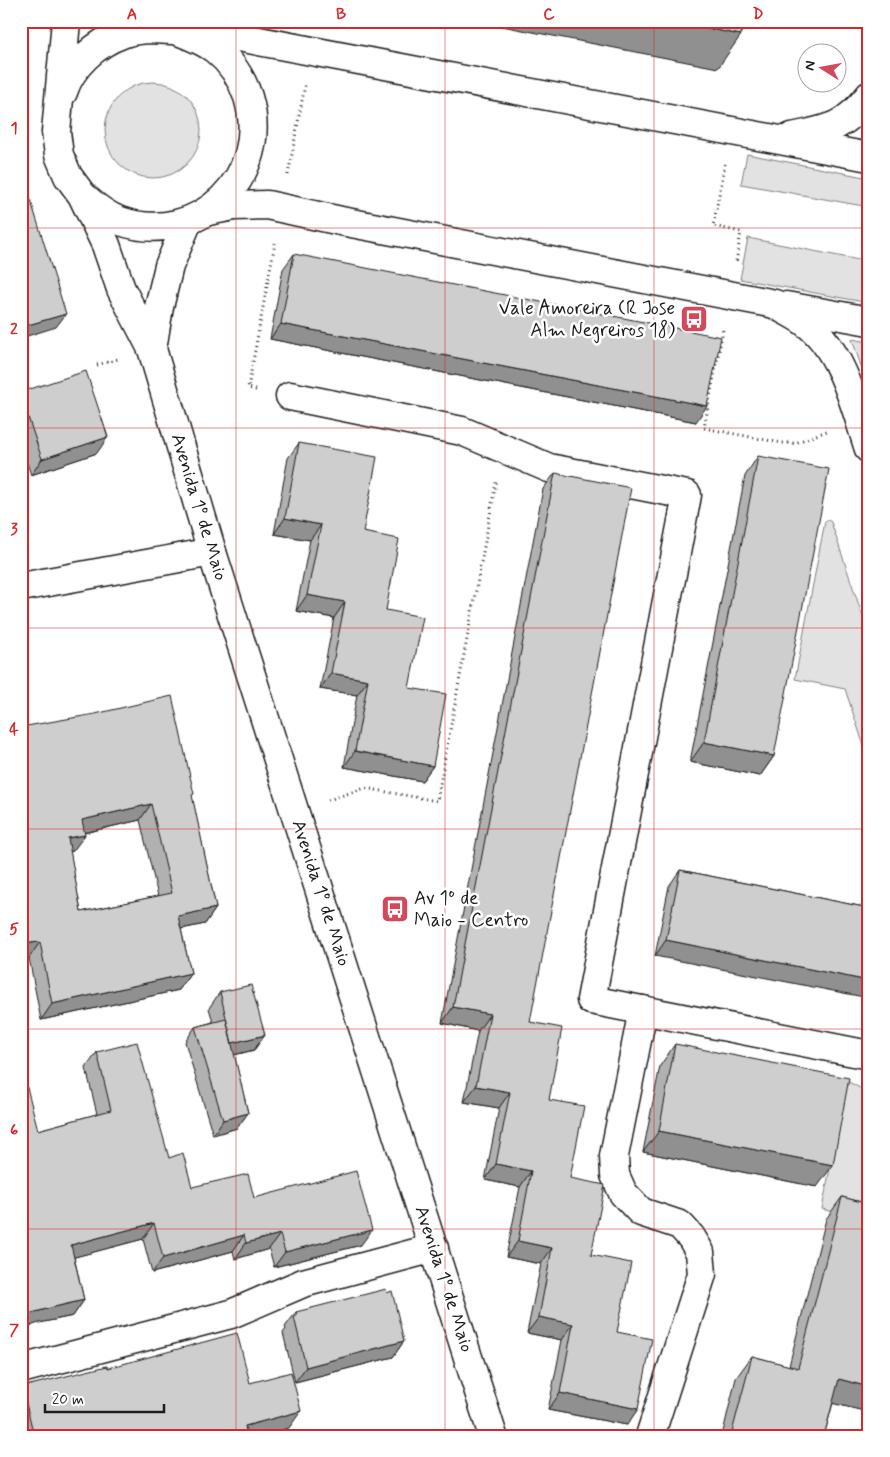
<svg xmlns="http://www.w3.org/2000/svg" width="890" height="1457" font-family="Mynerve,sans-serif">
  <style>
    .green { fill: #e2e2e2; stroke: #7f7f7f }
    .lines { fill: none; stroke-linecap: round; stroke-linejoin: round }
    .minor-casing { stroke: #1c1c1c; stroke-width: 31 }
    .major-casing { stroke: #1c1c1c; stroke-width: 31 }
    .path { stroke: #1c1c1c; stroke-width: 3; stroke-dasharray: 1 4; stroke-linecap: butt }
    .minor { stroke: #fff; stroke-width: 28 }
    .major { stroke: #fff; stroke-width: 28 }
    .wall { fill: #b1b1b1; stroke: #1c1c1c; fill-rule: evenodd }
    .shaded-wall { fill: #909090; stroke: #1c1c1c }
    .building { fill: #cecece; stroke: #1c1c1c; fill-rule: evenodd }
    .grid { fill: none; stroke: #d62828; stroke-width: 1; stroke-opacity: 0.55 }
    .labels { text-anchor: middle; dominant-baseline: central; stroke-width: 5; stroke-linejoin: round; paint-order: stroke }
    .poi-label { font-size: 19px; fill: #1c1c1c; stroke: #fff; text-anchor: end }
    .street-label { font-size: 19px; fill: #1c1c1c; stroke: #fff }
    .neatline { fill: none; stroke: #d62828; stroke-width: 2 }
    .grid-label { font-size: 16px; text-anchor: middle; font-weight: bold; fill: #d62828 }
  </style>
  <rect width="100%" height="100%" fill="#fff"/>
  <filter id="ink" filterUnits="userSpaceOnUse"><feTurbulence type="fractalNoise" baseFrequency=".02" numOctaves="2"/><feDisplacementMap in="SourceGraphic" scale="10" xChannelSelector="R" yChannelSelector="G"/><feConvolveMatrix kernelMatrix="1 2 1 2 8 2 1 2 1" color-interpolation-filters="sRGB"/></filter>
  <g filter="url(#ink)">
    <g class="green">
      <circle cx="153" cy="130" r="48"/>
      <path d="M747,154L869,178V207L741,184Z"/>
      <path d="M748,238L869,262V303L740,279Z"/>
      <path d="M852,339L869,342V390Z"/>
      <path d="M828,520L831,522L869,635V761L845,689L795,679L825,521Z"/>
      <path d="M847,1081L869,1093V1222L822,1209Z"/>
    </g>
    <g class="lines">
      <g class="minor-casing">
        <g id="minor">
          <path d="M196,38L238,37L869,157"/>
          <path d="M792,137C829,129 844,128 869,96"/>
          <path d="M208,211L234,206L267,205L341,221L775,304C784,310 795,315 805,322C842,349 855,407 869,449"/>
          <path d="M786,306L869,321"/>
          <path d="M290,396L462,431L549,468L687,495L591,1000L869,1055"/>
          <path d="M21,587L212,552"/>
          <path d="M643,1010L614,1156L615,1175L623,1193L641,1212L680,1225L691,1237L700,1252L702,1274L650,1436"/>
          <path d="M21,1369L231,1314L303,1283L434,1248"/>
        </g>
      </g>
      <g class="major-casing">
        <g id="major">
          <path d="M66,21L56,132L59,155L68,176L82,195L106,245L121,289L152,349L212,552L493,1436"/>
          <path d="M63,92C71,66 96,43 122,34C138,28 155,29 172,30"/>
          <path d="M85,198C95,207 106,216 120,221C198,248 272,176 248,97C242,79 231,62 216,50C199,36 174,31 154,21"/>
          <path d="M152,349L159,307L169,266L188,221"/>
        </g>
      </g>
      <g class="path">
        <path d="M725,164L713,226L741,232L736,262"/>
        <path d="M288,175L305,85"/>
        <path d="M723,330L704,428L782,443H795L827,431"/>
        <path d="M97,365L118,359"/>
        <path d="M256,390L248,388L275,243"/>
        <path d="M328,800L365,788L437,801L496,482"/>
      </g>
      <use href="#minor" class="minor"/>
      <use href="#major" class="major"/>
    </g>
    <g class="wall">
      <path d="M294,254L696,422L270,339L283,269Z"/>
      <path d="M21,392L97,453L31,475L21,445Z"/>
      <path d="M299,443L363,532L433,766L422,781L344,767L357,695L320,689L334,618L296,611L310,540L274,534L288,458Z"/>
      <path d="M758,456L774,756L760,776L690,762L745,476Z"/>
      <path d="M555,473L530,1022L549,1100L591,1255L617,1332L627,1425L548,1410L562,1340L527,1333L541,1264L506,1257L520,1187L485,1180L499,1108L464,1102L478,1031L442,1023L543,489Z"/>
      <path d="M21,727L192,797L216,908L205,924L181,929L191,973L179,990L41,1020L29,958ZM140,820L158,896L81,912L70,852L73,851L84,833Z"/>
      <path d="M680,870L869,908L655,956L669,886Z"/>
      <path d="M220,992L265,1035L254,1050L234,1055L248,1113L237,1128L213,1135L185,1042L195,1027L213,1022L209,1008Z"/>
      <path d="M675,1044L817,1187L643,1152L660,1066Z"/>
      <path d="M97,1052L169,1158L192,1187L254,1198L361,1245L274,1267L269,1249L235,1259L233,1251L152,1273L143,1239L74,1257L84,1300L73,1316L39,1323L38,1130L97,1114L86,1068Z"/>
      <path d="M842,1197L869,1204V1412L833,1403L824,1436H722L736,1378L752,1356L789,1366L826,1219Z"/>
      <path d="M296,1312L404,1341L393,1357L295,1382L283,1333L286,1329L285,1327Z"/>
      <path d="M108,1368L250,1383L289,1428L261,1436H21V1388L22,1387Z"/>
    </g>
    <g class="shaded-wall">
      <path d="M476,21H671L741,35L718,68Z"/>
      <path d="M66,314L56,327L21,338V327Z"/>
      <path d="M281,324L707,406L696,422L270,339Z"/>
      <path d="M108,437L97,453L31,475L42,459Z"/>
      <path d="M285,518L321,525L310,540L274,534Z"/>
      <path d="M307,595L345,602L334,618L296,611Z"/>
      <path d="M331,673L368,680L357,695L320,689Z"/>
      <path d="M704,742L774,756L760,776L690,762Z"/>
      <path d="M355,751L433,766L422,781L344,767Z"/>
      <path d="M151,804L140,820L70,836L82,820Z"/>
      <path d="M85,835L73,851L56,854L68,838Z"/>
      <path d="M216,908L205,924L166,932L178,916Z"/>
      <path d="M666,940L869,981V998L655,956Z"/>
      <path d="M40,942L29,958L21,959V944Z"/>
      <path d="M191,973L179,990L41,1020L52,1004Z"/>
      <path d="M453,1007L490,1014L478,1031L442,1023Z"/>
      <path d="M265,1035L254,1050L221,1058L232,1043Z"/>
      <path d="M476,1086L510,1092L499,1108L464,1102Z"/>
      <path d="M248,1113L237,1128L213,1135L223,1120Z"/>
      <path d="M659,1131L833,1165L817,1187L643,1152Z"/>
      <path d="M496,1164L531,1171L520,1187L485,1180Z"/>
      <path d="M154,1223L143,1239L60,1261L71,1245Z"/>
      <path d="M372,1230L361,1245L274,1267L285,1252Z"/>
      <path d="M280,1234L269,1249L235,1259L246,1243Z"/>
      <path d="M244,1235L233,1251L152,1273L163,1258Z"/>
      <path d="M518,1241L552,1248L541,1264L506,1257Z"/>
      <path d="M84,1300L73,1316L39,1323L21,1329V1316L50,1308Z"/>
      <path d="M539,1317L573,1324L562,1340L527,1333Z"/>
      <path d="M404,1341L393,1357L295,1382L306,1367Z"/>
      <path d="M839,1379L869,1387L868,1412L823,1401Z"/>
      <path d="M560,1393L638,1409L627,1425L548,1410Z"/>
      <path d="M301,1411L289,1428L261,1436H238L245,1426Z"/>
    </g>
    <g class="building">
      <path d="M671,21H744L741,35Z"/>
      <path d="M21,169L66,314L21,327Z"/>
      <path d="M294,254L721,337L707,406L281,324Z"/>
      <path d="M86,371L108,437L42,459L21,396V392Z"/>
      <path d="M299,443L377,457L363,532L399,539L386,610L423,617L409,688L446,694L433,766L355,751L368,680L331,673L345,602L307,595L321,525L285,518Z"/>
      <path d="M758,456L829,469L774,756L704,742Z"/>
      <path d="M555,473L631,488L530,1022L562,1028L549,1100L584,1106L570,1178L605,1185L591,1255L631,1263L617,1332L652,1339L638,1409L560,1393L573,1324L539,1317L552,1248L518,1241L531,1171L496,1164L510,1092L476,1086L490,1014L453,1007Z"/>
      <path d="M172,696L194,794L192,795L216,908L178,916L191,973L52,1004L40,942L21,944V727L95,714ZM151,804L172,893L81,912L68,838L85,835L82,820Z"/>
      <path d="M680,870L869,908V981L666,940Z"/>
      <path d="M251,985L265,1035L232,1043L220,992Z"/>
      <path d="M226,1019L248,1113L223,1120L195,1027Z"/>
      <path d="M137,1042L169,1158L183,1153L192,1187L248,1174L254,1198L356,1171L372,1230L285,1252L280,1234L246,1243L244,1235L163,1258L154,1223L71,1245L84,1300L50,1308L21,1316V1073L23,1072L38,1130L111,1110L97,1052Z"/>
      <path d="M675,1044L849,1078L833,1165L659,1131Z"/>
      <path d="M842,1197L869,1204V1387L839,1379L824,1436H731L752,1356L798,1368Z"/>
      <path d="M386,1289L387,1293L392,1291L404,1341L306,1367L294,1317L297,1316L296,1312Z"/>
      <path d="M237,1333L250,1383L291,1372L301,1411L245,1426L247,1436H34L22,1387L107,1366L108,1368Z"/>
    </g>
  </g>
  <path class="grid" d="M236,21V1436M445,21V1436M654,21V1436M21,228H869M21,428H869M21,628H869M21,829H869M21,1029H869M21,1229H869"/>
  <defs>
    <g id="bus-square" transform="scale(1.4375)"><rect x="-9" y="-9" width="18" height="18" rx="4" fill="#d1495b" stroke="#fff"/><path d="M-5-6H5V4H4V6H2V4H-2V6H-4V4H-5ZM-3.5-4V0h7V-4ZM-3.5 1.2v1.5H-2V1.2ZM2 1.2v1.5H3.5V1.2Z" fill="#fff"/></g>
  </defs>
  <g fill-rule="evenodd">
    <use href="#bus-square" x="694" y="319"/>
    <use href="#bus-square" x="395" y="909"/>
  </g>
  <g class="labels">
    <g class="poi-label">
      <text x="675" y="308">Vale Amoreira (R Jose<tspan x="675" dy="22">Alm Negreiros 18)</tspan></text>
      <text x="414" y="898" text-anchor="start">Av 1º de<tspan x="414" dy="22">Maio - Centro</tspan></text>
    </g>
    <g class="street-label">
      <text transform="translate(199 507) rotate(73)">Avenida 1º de Maio</text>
      <text transform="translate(321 893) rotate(72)">Avenida 1º de Maio</text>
      <text transform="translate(444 1279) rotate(72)">Avenida 1º de Maio</text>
    </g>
  </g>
  <rect width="890" height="1457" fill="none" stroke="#fff" stroke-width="55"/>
  <g transform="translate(822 68) rotate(281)"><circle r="24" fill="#ffffff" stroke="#a4a4a4"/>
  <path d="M0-4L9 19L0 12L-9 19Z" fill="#d1495b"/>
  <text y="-8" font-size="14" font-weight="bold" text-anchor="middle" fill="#1c1c1c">N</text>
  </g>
  <path d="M45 1404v8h119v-8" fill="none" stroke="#1c1c1c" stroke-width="2.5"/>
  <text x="52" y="1404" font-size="15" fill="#1c1c1c" stroke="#ffffff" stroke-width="4" paint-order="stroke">20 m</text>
  <rect x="28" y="28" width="834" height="1402" class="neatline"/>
  <g class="grid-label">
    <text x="132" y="19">A</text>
    <text x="341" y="19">B</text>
    <text x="549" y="19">C</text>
    <text x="758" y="19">D</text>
    <text x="14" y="133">1</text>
    <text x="14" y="334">2</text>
    <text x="14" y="534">3</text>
    <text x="14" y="734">4</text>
    <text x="14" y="934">5</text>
    <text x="14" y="1135">6</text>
    <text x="14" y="1335">7</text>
  </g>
</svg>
